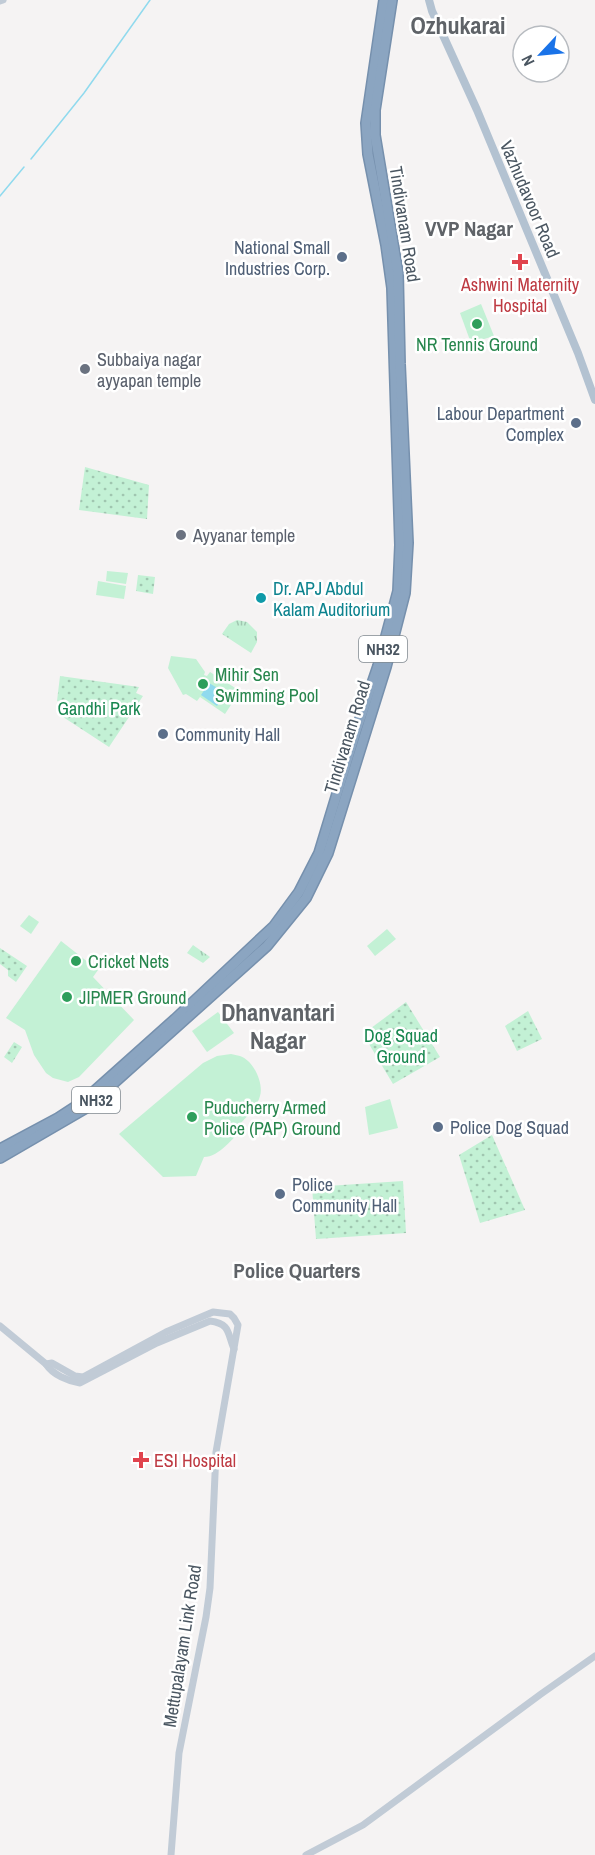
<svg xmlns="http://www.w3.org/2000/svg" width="595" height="1855" font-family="'Archivo Narrow',sans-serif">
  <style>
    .grass { fill: url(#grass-tufts) }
    .park { fill: url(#park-dots) }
    .pitch { fill: #c3f1d5 }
    .water { fill: #90daee }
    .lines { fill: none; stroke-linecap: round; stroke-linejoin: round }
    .stream { stroke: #90daee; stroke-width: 1.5 }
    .highway-casing { stroke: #7690ad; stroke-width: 12 }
    .secondary { stroke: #c1cbd6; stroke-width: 7 }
    .primary { stroke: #b3c2d1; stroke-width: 8 }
    .highway { stroke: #8ba5c1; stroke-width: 9 }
    .service-dot { fill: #5c6f8a; stroke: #fff; stroke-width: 2 }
    .health-dot { fill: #e0444e; stroke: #fff; stroke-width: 2 }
    .leisure-dot { fill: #2e9e5b; stroke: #fff; stroke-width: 2 }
    .worship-dot { fill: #6b7280; stroke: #fff; stroke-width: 2 }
    .culture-dot { fill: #0f9aa8; stroke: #fff; stroke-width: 2 }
    .labels { text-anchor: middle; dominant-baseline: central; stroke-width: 5; stroke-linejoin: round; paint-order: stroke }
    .shield { fill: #fff; stroke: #808990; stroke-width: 1.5 }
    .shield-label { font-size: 16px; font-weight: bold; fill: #4a5661 }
    .street-label { font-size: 18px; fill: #4a5661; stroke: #fff }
    .service-label { font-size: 18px; fill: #4e5e75; stroke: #fff; text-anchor: start }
    .health-label { font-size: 18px; fill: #be3a42; stroke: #fff }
    .leisure-label { font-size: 18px; fill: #27864d; stroke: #fff; text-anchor: start }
    .worship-label { font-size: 18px; fill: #5b616d; stroke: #fff; text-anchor: start }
    .culture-label { font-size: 18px; fill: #0d838f; stroke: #fff; text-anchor: start }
    .park-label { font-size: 18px; fill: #17864f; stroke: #fff }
    .quarter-label { font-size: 21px; font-weight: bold; fill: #5f6368; stroke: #fff }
    .district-label { font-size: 24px; font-weight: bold; fill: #5f6368; stroke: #fff }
  </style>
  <defs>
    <pattern id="grass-tufts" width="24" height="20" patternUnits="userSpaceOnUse" patternTransform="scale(1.5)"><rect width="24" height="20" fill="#c3f1d5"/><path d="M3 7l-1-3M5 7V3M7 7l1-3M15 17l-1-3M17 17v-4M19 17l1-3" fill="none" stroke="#a0c6b0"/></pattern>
    <pattern id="park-dots" width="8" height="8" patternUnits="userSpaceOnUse" patternTransform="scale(1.5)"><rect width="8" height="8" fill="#c3f1d5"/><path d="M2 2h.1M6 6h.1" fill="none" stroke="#a0c6b0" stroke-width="1.8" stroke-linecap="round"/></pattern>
  </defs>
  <rect width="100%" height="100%" fill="#f5f3f3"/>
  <g class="grass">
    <path d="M237,620L247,622L257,632V642L251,653L222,634L229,624Z"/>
    <path d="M193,945L210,957L203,963L187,953Z"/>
  </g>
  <g class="park">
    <path d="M85,467L149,485L147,519L79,510Z"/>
    <path d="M138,575L155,577L153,594L136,591Z"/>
    <path d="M60,676L139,687L136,693L143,696L109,747L60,715V702L57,701Z"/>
    <path d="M0,948L27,966L16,982L8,976V970L0,964Z"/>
    <path d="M406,1002L440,1057L393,1084L363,1034Z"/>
    <path d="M528,1011L542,1039L517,1051L505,1026Z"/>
    <path d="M14,1042L22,1047L12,1063L4,1057Z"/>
    <path d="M492,1135L525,1210L480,1223L459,1155Z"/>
    <path d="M403,1181L406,1233L316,1239L312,1187Z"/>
  </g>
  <g class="pitch">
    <path d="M481,304L494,336L471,343L460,313Z"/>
    <path d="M107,571L128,573L126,584L106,581Z"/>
    <path d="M98,581L126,586L124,599L96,595Z"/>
    <path d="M171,656L196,659L205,672L204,675L207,676L210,672L240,691L225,714L200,697L197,701L186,694L183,695L168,668Z"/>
    <path d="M29,915L39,922L31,934L20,926Z"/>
    <path d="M387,929L396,939L375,956L367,946Z"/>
    <path d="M61,941L98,970L93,977L134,1020L79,1077L68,1082L53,1078L46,1073L34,1055L25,1030L6,1018Z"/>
    <path d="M218,1012L234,1033L207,1052L192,1031Z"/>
    <path d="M231,1054C234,1055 237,1055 240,1056C253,1060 264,1083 260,1096C257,1107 248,1115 241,1123L243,1128C233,1138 219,1157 204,1157L196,1176L163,1177L119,1134L203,1063L217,1056Z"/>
    <path d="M390,1099L398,1128L369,1135L365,1107Z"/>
  </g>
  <path class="water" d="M209,683L226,693L217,706L201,695Z"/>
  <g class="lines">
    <g class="stream">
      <path d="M31,159L84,93L150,0"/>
      <path d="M0,196L24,167"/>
    </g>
    <g class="highway-casing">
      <g id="highway">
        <path d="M0,1149L58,1118L81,1103L175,1019L274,926L299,892L319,853L357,728L378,666L398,591L400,545L392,288L386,245L368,154L366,123L384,0"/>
        <path d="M0,1158L86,1108L267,946L306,898L328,853L386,667L405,593L408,543L400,364L398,273L375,135V110L392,0"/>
      </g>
    </g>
    <g class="secondary">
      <path d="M0,1L3,0"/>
      <path d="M0,1326L46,1364C53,1375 68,1381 80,1383L157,1343L210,1321C231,1324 227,1333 234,1349"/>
      <path d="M46,1364L52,1363L75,1376L83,1377L166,1332L213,1312L230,1314L234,1318L238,1325L216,1452L210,1588L206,1617L179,1753L171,1855"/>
      <path d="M306,1855L363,1825L541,1694L595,1656"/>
    </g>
    <path class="primary" d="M429,0L432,11L477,110L578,353L595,400"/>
    <use href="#highway" class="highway"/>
  </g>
  <g class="service-dot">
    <circle cx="342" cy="257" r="6"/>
    <circle cx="576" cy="423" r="6"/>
    <circle cx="163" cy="734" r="6"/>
    <circle cx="438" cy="1127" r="6"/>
    <circle cx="280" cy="1194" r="6"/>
  </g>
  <g class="health-dot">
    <path d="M517 253h6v6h6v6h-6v6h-6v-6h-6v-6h6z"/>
    <path d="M138 1451h6v6h6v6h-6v6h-6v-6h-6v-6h6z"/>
  </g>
  <g class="leisure-dot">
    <circle cx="477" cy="324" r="6"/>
    <circle cx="203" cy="684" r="6"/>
    <circle cx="76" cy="961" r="6"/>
    <circle cx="67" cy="997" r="6"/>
    <circle cx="192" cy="1117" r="6"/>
  </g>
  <g class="worship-dot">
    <circle cx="85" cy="369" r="6"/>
    <circle cx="181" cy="535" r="6"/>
  </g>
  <circle class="culture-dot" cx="261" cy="598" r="6"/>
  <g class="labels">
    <g class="shield">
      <rect x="359" y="636" width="48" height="26" rx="4.5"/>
      <rect x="72" y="1087" width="48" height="26" rx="4.5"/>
    </g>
    <g class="shield-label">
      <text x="383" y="649">NH32</text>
      <text x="96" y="1100">NH32</text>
    </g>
    <g class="street-label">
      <text transform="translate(530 199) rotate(67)">Vazhudavoor Road</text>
      <text transform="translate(405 224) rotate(81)">Tindivanam Road</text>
      <text transform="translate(347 737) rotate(-73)">Tindivanam Road</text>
      <text transform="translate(182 1646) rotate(-81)">Mettupalayam Link Road</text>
    </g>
    <g class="service-label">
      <text x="330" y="247" text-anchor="end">National Small<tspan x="330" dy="21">Industries Corp.</tspan></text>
      <text x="564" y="413" text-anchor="end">Labour Department<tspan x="564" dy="21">Complex</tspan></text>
      <text x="175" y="734">Community Hall</text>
      <text x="450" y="1127">Police Dog Squad</text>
      <text x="292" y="1184">Police<tspan x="292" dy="21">Community Hall</tspan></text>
    </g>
    <g class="health-label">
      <text x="520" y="284">Ashwini Maternity<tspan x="520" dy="21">Hospital</tspan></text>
      <text x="154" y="1460" text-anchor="start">ESI Hospital</text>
    </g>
    <g class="leisure-label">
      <text x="477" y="344" text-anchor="middle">NR Tennis Ground</text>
      <text x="215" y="674">Mihir Sen<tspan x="215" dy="21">Swimming Pool</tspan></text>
      <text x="88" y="961">Cricket Nets</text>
      <text x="79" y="997">JIPMER Ground</text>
      <text x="204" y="1107">Puducherry Armed<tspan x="204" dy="21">Police (PAP) Ground</tspan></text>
    </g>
    <g class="worship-label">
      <text x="97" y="359">Subbaiya nagar<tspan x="97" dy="21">ayyapan temple</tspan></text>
      <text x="193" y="535">Ayyanar temple</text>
    </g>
    <g class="culture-label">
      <text x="273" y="588">Dr. APJ Abdul<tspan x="273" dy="21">Kalam Auditorium</tspan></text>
    </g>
    <g class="park-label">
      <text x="99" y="708">Gandhi Park</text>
      <text x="401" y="1035">Dog Squad<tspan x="401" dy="21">Ground</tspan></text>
    </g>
    <g class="quarter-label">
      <text x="469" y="228">VVP Nagar</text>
      <text x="297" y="1270">Police Quarters</text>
    </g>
    <g class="district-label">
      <text x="458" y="25">Ozhukarai</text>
      <text x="278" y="1012">Dhanvantari<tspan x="278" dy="28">Nagar</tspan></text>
    </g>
  </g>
  <g transform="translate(541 54) rotate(244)"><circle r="28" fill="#ffffff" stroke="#b7bbc0" stroke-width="1.5"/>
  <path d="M0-4.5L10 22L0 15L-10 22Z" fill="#1a73e8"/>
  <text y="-9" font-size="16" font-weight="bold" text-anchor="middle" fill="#4a5661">N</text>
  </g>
</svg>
